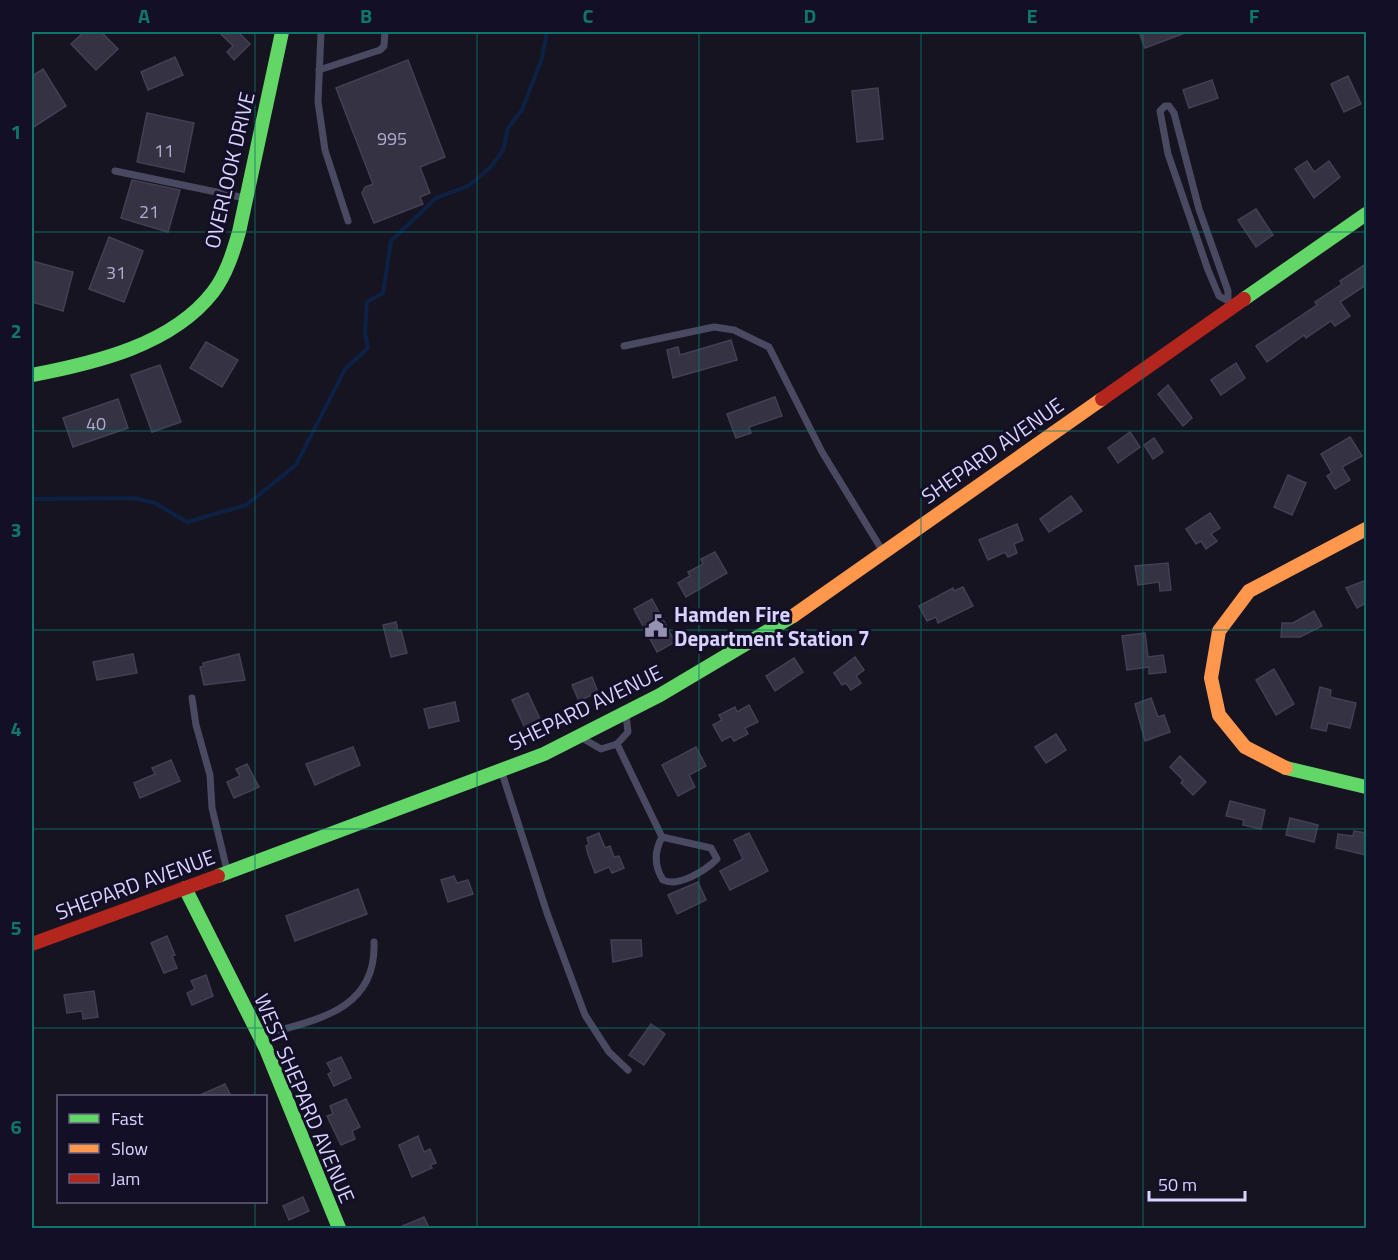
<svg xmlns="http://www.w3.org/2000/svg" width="1398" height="1260" font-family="'Titillium Web',sans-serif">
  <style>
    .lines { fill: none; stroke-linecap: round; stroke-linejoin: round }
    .stream { stroke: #0d2144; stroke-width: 4 }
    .building { fill: #343243; stroke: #433f54; stroke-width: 1.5 }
    .lane { stroke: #4a4962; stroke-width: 7 }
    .fast { stroke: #63d668; stroke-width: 14 }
    .slow { stroke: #ff974d; stroke-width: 14 }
    .jam { stroke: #b3261e; stroke-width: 14 }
    .grid { fill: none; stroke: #0f766e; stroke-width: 1.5; stroke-opacity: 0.55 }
    .labels { text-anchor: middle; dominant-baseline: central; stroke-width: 6; stroke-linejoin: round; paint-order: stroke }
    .number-label { font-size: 18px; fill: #b0acd0 }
    .street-label { font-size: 21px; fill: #d9d4ff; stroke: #130f26 }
    .poi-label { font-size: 21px; font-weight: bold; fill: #d9d4ff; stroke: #130f26; text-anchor: start }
    .neatline { fill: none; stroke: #0f766e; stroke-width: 2 }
    .grid-label { font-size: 20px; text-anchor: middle; font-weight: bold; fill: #0f766e }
  </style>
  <rect width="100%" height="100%" fill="#161421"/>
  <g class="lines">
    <path class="stream" d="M32,499L134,498L155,503L187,522L246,505L296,465L345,369L368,348L365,332L367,302L383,293L391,241L436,198L468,186L490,168L503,150L508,128L522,110L542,58L547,32"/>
  </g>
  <g class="building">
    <path d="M84,32H101L118,49L96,70L71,44Z"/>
    <path d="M219,32H238L250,44L234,60L227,52L233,46Z"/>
    <path d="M1139,32H1185V33L1145,48Z"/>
    <path d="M175,57L183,75L148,90L141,72Z"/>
    <path d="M408,60L445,157L420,167L430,193L420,197L423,204L374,223L362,193L365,187L373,184L336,88Z"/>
    <path d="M43,69L66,106L32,128V76Z"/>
    <path d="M1348,76L1361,104L1344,112L1331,84Z"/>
    <path d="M1212,80L1218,98L1189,108L1183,90Z"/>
    <path d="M878,88L883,139L857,142L852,91Z"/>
    <path d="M147,113L194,123L184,172L137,162Z"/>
    <path d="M1307,161L1314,172L1329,161L1340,177L1314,198L1295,169Z"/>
    <path d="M132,180L180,190L168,232L121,218Z"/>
    <path d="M1256,209L1273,235L1256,247L1238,220Z"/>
    <path d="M109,237L143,251L124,302L89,289Z"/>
    <path d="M32,261L73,272L63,311L32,302Z"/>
    <path d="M1366,264V285L1340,302L1350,316L1335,326L1331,321L1306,338L1304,335L1267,362L1256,346L1317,305L1315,302L1342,284L1340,281Z"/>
    <path d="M731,340L737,360L673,378L667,350L678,347L680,355Z"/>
    <path d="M206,342L238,360L222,387L190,368Z"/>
    <path d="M1236,363L1245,378L1221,395L1211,380Z"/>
    <path d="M160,365L181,422L152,432L131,375Z"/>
    <path d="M1168,385L1192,418L1183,426L1158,394Z"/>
    <path d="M775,397L782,416L749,427L751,433L736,438L727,414Z"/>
    <path d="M118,399L128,428L73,447L63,418Z"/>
    <path d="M1130,432L1140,447L1118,463L1108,448Z"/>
    <path d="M1350,437L1362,456L1342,467L1350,480L1335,489L1327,476L1332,473L1321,454Z"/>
    <path d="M1154,438L1163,452L1153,459L1144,445Z"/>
    <path d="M1288,475L1306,483L1292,515L1274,507Z"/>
    <path d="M1071,496L1082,511L1049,532L1040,519Z"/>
    <path d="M1210,513L1220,528L1211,534L1217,541L1206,549L1201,541L1196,544L1186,529Z"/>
    <path d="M1017,524L1023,540L1014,544L1017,553L1008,557L1005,552L988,560L979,540Z"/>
    <path d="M715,552L727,573L686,597L678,583L690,576L688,572L703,564L701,559Z"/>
    <path d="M1168,563L1171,590L1160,591L1159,582L1138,585L1135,566Z"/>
    <path d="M1366,580V603L1357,608L1346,588Z"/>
    <path d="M963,587L973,606L938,623L936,617L927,621L919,606L953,588L954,591Z"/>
    <path d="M652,599L675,642L657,652L634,609Z"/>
    <path d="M1314,611L1322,626L1300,637H1281L1282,623H1293Z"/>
    <path d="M396,622L398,631L401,630L407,653L391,657L383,625Z"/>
    <path d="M1145,633L1148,657L1163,655L1166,672L1149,674V667L1127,670L1122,636Z"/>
    <path d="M133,654L137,673L97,680L93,662Z"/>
    <path d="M239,654L245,680L204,685L200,667L204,666L203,663Z"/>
    <path d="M855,657L864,670L856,676L861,683L851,690L846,683L842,685L834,673Z"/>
    <path d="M794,658L803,672L775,691L766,676Z"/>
    <path d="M1274,669L1294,704L1276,715L1256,680Z"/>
    <path d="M592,677L598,692L579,701L572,685Z"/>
    <path d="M1320,687L1331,690L1330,697L1356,703L1350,728L1328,723L1326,731L1311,728Z"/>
    <path d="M528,693L541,721L525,728L512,700Z"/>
    <path d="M1151,698L1158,717L1164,715L1170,732L1145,741L1135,704Z"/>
    <path d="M455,702L459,721L429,728L424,709Z"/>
    <path d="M749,705L758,722L745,728L748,734L734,741L731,736L722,741L713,725L722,720L719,715L735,707L737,712Z"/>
    <path d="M1056,734L1066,750L1046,763L1035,747Z"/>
    <path d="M353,747L360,765L315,785L306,764Z"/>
    <path d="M696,747L706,766L689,775L695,787L678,796L662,765Z"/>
    <path d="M1180,756L1206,782L1193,795L1181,783L1183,780L1170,767Z"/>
    <path d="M171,760L180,781L140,798L134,783L155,774L152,768Z"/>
    <path d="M247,764L259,787L234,798L227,782L240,776L236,769Z"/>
    <path d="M1230,801L1265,810L1261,829L1243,825L1244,820L1226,816Z"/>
    <path d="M1290,818L1318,825L1314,842L1286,835Z"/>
    <path d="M1354,831L1366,833V855L1336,848L1338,834L1353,836Z"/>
    <path d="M599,833L605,848L610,846L614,857L619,856L624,868L612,873L609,867L595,873L588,854L586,846L589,844L587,838Z"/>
    <path d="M749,833L768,871L730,890L720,871L743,859L734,840Z"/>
    <path d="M454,876L457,883L468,880L473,894L448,902L441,880Z"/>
    <path d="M698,882L706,900L677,914L668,895Z"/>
    <path d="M358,889L367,914L295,941L286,916Z"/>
    <path d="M167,936L175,955L172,956L177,968L164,973L151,943Z"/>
    <path d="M611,940H641L642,956L613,962Z"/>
    <path d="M206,975L213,996L192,1005L187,993L195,989L191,981Z"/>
    <path d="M94,991L98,1017L83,1019L82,1011L67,1013L64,995Z"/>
    <path d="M651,1024L665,1034L644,1065L629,1055Z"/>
    <path d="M341,1057L351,1078L334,1086L328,1074L332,1072L327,1063Z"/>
    <path d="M225,1084L231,1096H198Z"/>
    <path d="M346,1099L360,1127L352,1131L355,1139L341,1145L327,1116L333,1114L330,1106Z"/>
    <path d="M418,1136L424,1152L430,1149L436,1163L430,1165L432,1168L412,1177L399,1145Z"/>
    <path d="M303,1197L309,1211L289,1220L283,1206Z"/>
    <path d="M424,1217L429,1228H398Z"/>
  </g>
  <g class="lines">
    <g class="lane">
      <path d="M321,32L318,102L325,150L348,221"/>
      <path d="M319,70L380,50L384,46L385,32"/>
      <path d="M115,171L245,198"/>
      <path d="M1228,301V291L1199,209L1174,113L1169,106H1165L1160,111L1168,154L1208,270L1219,296L1228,301L1231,307"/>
      <path d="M624,346L714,327L734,330L769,347L822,452L882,550"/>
      <path d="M192,698L196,725L210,775L212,808L227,870"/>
      <path d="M582,738L601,749L617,744L628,732L626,715"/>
      <path d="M617,744L662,837C654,852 654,866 663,880C678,888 706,870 717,859L711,848L662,837"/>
      <path d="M502,773L547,913L585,1015L609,1052L628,1070"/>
      <path d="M262,1035C315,1020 377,1011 374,942"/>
    </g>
    <g class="fast">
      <path d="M1244,299L1366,214"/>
      <path d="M32,375C95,363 172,345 213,292C226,275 233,253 239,232L282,32"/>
      <path d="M1286,768L1366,787"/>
      <path d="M218,876L544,754L660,695L793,616"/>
      <path d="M185,888L266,1049L339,1228"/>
    </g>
    <g class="slow">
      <path d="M793,616L1102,399"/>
      <path d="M1286,768L1245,747L1219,715L1211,678L1219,631L1249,591L1366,529"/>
    </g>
    <g class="jam">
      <path d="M1102,399L1244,299"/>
      <path d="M32,944L218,876"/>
    </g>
  </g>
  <path class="grid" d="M255,32V1096M477,32V1228M699,32V1228M921,32V1228M1143,32V1228M32,232H1366M32,431H1366M32,630H1366M32,829H1366M32,1028H1366M255,1202V1228"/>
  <defs>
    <g id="civic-bare" transform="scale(1.8)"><path d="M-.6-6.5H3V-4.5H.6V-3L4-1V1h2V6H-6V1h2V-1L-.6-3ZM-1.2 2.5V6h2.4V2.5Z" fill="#9591b1" stroke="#130f26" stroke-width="2.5" paint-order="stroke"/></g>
  </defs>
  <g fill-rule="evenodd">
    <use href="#civic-bare" x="656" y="626"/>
  </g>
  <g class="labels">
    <g class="number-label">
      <text x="392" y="138">995</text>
      <text x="164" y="150">11</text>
      <text x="149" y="211">21</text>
      <text x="116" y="272">31</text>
      <text x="96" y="423">40</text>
    </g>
    <g class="street-label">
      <text transform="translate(229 170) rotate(-77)">OVERLOOK DRIVE</text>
      <text transform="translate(992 450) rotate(-35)">SHEPARD AVENUE</text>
      <text transform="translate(585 707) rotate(-26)">SHEPARD AVENUE</text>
      <text transform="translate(135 884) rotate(-20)">SHEPARD AVENUE</text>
      <text transform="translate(305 1098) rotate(67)">WEST SHEPARD AVENUE</text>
    </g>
    <g class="poi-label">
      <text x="674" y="614">Hamden Fire<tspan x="674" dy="24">Department Station 7</tspan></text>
    </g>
  </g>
  <rect width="1398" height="1260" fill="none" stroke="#130f26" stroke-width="66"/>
  <rect x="57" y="1095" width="210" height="108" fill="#130f26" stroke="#625e7d" stroke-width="1.5"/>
  <rect x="69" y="1114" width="30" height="9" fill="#63d668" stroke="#625e7d" stroke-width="1.5"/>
  <text x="111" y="1125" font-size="18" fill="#d9d4ff">Fast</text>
  <rect x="69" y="1144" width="30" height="9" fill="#ff974d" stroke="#625e7d" stroke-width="1.5"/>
  <text x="111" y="1155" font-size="18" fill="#d9d4ff">Slow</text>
  <rect x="69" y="1174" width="30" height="9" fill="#b3261e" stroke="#625e7d" stroke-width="1.5"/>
  <text x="111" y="1185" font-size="18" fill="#d9d4ff">Jam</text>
  <path d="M1149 1191v9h96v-9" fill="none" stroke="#d9d4ff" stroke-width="3"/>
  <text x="1158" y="1191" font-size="18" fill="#d9d4ff" stroke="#130f26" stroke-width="4.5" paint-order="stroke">50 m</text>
  <rect x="33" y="33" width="1332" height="1194" class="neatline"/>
  <g class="grid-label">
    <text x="144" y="23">A</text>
    <text x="366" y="23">B</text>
    <text x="588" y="23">C</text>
    <text x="810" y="23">D</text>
    <text x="1032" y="23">E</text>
    <text x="1254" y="23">F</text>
    <text x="16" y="139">1</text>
    <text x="16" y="338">2</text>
    <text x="16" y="537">3</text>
    <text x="16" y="736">4</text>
    <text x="16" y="935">5</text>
    <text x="16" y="1134">6</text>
  </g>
</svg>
